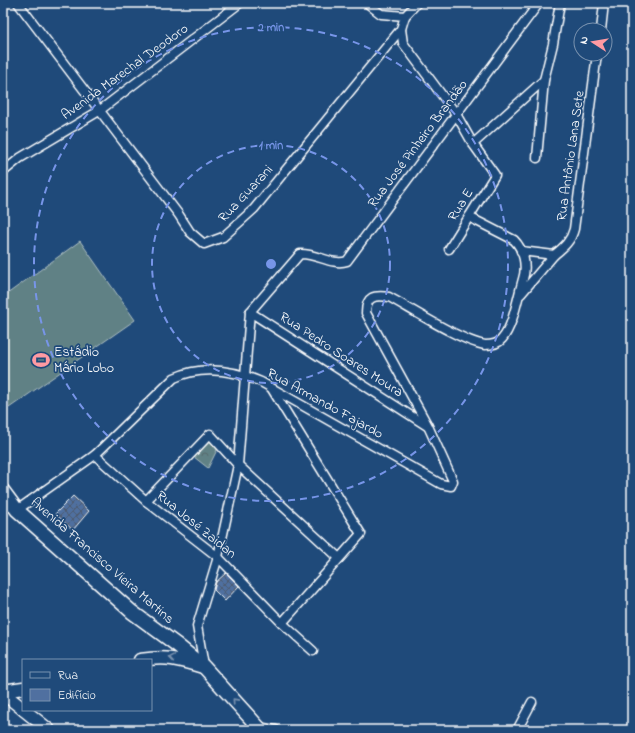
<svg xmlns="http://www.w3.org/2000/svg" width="635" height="733" font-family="'Indie Flower',sans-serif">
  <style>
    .forest { fill: url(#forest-crowns); stroke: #b0c0c2 }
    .garden { fill: #608185; stroke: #b0c0c2 }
    .building { fill: url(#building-cross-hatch); stroke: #fff }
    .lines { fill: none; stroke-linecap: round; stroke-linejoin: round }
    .street-casing { stroke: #fff; stroke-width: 11 }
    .secondary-casing { stroke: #fff; stroke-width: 15 }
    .primary-casing { stroke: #fff; stroke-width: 16 }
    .street { stroke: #1f4a7a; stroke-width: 8 }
    .secondary { stroke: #1f4a7a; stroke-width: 12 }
    .primary { stroke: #1f4a7a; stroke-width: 13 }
    .oneway { stroke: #7992af }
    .ring { fill: none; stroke: #7795e8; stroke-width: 2; stroke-dasharray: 7 5 }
    .labels { text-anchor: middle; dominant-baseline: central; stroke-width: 3.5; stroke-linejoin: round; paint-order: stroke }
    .street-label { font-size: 14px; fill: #fff; stroke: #1f4a7a }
    .poi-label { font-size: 14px; fill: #fff; stroke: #1f4a7a; text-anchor: start }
    .centre { fill: #7795e8; stroke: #1f4a7a; stroke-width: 2 }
    .ring-label { font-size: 12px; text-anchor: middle; font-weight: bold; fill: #7795e8; stroke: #1f4a7a; stroke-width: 3.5; stroke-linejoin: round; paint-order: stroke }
  </style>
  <defs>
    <pattern id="forest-crowns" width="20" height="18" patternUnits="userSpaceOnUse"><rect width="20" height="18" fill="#608185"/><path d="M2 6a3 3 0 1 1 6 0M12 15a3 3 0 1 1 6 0" fill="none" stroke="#57696b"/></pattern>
    <pattern id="building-cross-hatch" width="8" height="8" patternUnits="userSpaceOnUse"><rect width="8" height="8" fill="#5070a0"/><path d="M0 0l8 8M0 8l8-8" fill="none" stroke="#4e5a6e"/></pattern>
  </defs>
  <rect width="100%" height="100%" fill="#1f4a7a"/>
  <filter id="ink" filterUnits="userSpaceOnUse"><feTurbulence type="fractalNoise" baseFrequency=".025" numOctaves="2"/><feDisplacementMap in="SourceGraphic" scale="8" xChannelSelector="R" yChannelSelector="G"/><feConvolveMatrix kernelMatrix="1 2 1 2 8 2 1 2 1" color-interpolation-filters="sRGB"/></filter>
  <g filter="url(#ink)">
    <path class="forest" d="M209,438L218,448L208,468L194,457Z"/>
    <path class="garden" d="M80,241L135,320L9,408L3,399V297Z"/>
    <g class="building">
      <path d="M73,496L89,511L73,530L55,514Z"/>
      <path d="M226,573L239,586L225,601L214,590L216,582Z"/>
    </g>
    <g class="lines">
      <g class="street-casing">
        <g id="street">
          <path d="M18,3L179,215L190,232L204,244L223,237L254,209L401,29"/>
          <path d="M367,3L381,14L405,16L401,29L403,43L456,114L473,144L495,175L449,249"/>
          <path d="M405,16L417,3"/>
          <path d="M601,30L604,3"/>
          <path d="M473,144L544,80"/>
          <path d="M537,158L544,80L553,44L560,3"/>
          <path d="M3,172L20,158L99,111L240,3"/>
          <path d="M554,255C564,247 571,241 574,229L597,54"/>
          <path d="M521,294L554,255L521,251"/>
          <path d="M250,312L300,254C316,253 332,266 347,261L539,3"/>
          <path d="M272,389L361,534L282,623"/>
          <path d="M95,455L146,501L218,557L282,623L313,651"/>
          <path d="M146,501L210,434L238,465L339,558"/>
          <path d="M17,510L95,455L174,378C202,365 233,370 261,382L441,484L451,486L453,481L428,426L366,313C366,296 374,295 389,297C413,310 461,341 485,345C491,345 498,344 502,339C513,327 518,296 523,279C527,266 524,250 514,240L469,217"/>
          <path d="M204,666L197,626L218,557L238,465L250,312L427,426"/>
          <path d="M258,727L276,730"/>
          <path d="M517,730L532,702"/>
        </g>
      </g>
      <g class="secondary-casing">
        <g id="secondary">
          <path d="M140,660C167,656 177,659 203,667"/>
          <path d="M3,691L23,688"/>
          <path d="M3,693L23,709"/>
          <path d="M24,710L49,730"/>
        </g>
      </g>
      <g class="primary-casing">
        <path id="primary" d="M3,491L17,510L132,612L177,645L204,667L261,730"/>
      </g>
      <use href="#street" class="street"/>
      <use href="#secondary" class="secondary"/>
      <use href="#primary" class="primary"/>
    </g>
    <defs><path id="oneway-chevron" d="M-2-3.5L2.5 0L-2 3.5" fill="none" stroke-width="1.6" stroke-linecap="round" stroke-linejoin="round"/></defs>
    <g class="oneway">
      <use href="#oneway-chevron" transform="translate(172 658) rotate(-171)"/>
      <use href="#oneway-chevron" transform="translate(235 701) rotate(-132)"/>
    </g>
  </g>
  <g class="ring">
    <circle cx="271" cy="264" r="119"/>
    <circle cx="271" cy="264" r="237"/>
  </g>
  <defs>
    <g id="stadium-bare" transform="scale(1.38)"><path d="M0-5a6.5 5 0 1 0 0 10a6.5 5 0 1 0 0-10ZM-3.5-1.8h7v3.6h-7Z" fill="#ff9aa2" stroke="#1f4a7a" stroke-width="2.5" paint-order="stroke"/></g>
  </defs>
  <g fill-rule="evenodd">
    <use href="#stadium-bare" x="41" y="360"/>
  </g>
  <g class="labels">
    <g class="street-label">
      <text transform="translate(125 72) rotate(-36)">Avenida Marechal Deodoro</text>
      <text transform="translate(418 144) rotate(-53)">Rua José Pinheiro Brandão</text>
      <text transform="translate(571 156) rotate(-82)">Rua Antônio Lana Sete</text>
      <text transform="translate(246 194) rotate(-47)">Rua Guarani</text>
      <text transform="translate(461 205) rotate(-58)">Rua E</text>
      <text transform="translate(341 355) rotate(33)">Rua Pedro Soares Moura</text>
      <text transform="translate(325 404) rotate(29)">Rua Armando Fajardo</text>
      <text transform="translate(196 525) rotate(39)">Rua José Zaidan</text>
      <text transform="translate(102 561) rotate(41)">Avenida Francisco Vieira Martins</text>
    </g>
    <g class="poi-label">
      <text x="54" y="352">Estádio<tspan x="54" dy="16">Mário Lobo</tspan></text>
    </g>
  </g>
  <circle cx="271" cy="264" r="6" class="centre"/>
  <g class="ring-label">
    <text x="271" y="31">2 min</text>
    <text x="271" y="149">1 min</text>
  </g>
  <rect width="635" height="733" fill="none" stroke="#1f4a7a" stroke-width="16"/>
  <rect x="8" y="8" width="619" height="717" fill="none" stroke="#fff" stroke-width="1.5" filter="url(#ink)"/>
  <rect x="22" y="659" width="130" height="52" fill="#1f4a7a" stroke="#7992af"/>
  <rect x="30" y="672" width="20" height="6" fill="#1f4a7a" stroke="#7992af"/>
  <text x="58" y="679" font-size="12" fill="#ffffff">Rua</text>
  <rect x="30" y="689" width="20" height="12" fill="#5070a0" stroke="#7992af"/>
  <text x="58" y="699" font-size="12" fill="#ffffff">Edifício</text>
  <g transform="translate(593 42) rotate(282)"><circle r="19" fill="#1f4a7a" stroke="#7992af"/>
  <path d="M0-3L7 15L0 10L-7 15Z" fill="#ff9aa2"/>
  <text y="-6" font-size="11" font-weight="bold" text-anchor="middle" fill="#ffffff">N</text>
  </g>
</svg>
